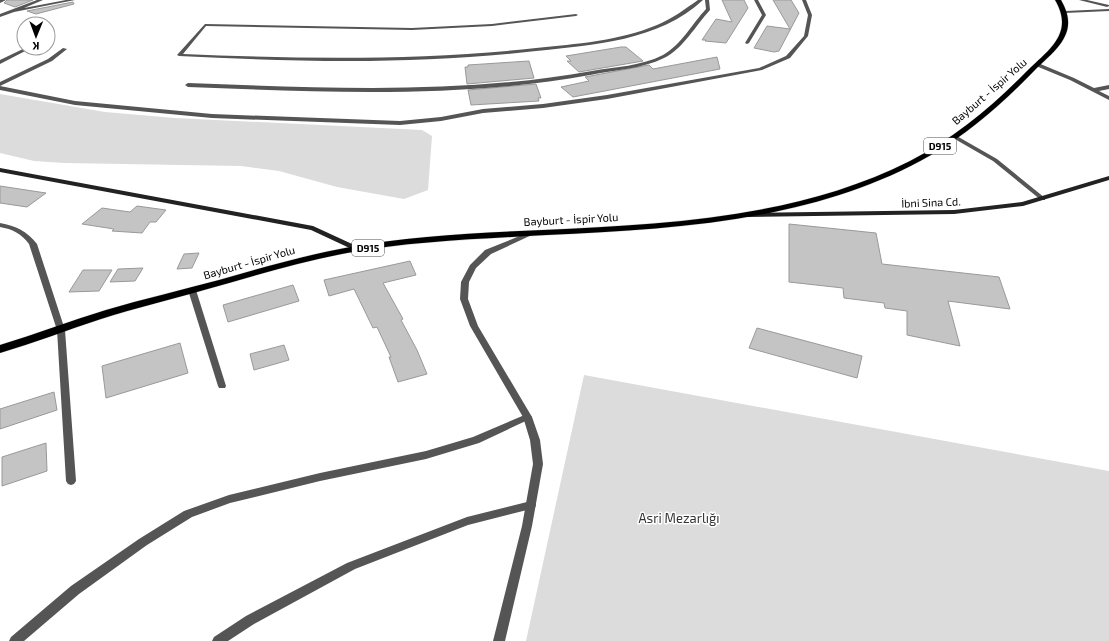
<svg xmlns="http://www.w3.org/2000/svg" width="1109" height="641" font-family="'Exo 2',sans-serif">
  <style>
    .green { fill: #dcdcdc }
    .building { fill: #c4c4c4; stroke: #999 }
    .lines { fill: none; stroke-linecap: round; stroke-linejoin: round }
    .primary-casing { stroke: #dbdbdb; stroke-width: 1 }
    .minor { fill: #555; fill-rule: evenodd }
    .tertiary { fill: #555; fill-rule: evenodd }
    .secondary { fill: #222; fill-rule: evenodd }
    .primary { fill: #000; fill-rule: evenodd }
    .labels { text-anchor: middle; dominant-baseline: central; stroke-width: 3; stroke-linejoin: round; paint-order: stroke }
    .shield { fill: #fff; stroke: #4c4c4c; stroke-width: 1 }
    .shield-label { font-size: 10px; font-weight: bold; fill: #000 }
    .street-label { font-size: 11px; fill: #000; stroke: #fff }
    .near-park-label { font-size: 13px; fill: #333; stroke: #fff }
  </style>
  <rect width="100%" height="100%" fill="#fff"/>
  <g class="green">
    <path d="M0,94L105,112L175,118L422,130L432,136L428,190L404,199L337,187L279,171L241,166L64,163L34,161L0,153Z"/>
    <path d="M584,375L1109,471V641H526Z"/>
  </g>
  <g class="building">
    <path d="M7,0H33L15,7L4,3Z"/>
    <path d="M722,0H744L748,8L726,43L705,41L706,40H702L716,19L732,22Z"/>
    <path d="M773,0H791L799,13L779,51L774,52L754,48L767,26L790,29Z"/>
    <path d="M73,2L74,4L36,14L27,11Z"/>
    <path d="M621,47H626L643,61L579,72L567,61H571L566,56Z"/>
    <path d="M717,57L720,69L573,97L561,87L589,81L585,77L649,65L653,69Z"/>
    <path d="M529,61L534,78L467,84L465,67H468V65Z"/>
    <path d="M536,84L541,98H538L539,101L471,105L468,90Z"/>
    <path d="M0,186L46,193L27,207L0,203Z"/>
    <path d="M137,206L166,210L156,222H150L142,233L112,231L114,229L82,224L102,208L130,212Z"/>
    <path d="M789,224L876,233L882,264L999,277L1010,309L948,301L960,346L907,335V311L885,308L884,303L844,298L843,288L789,282Z"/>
    <path d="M199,253L192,268L177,269L184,254Z"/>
    <path d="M410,261L416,275L383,283L403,319L401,320L417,350L427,374L398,382L389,357H391L377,327L373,328L354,289L329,296L324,280Z"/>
    <path d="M143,268L135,281L110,282L118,269Z"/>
    <path d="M83,270H112L99,291L69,292Z"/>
    <path d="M293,285L299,301L228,322L223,305Z"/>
    <path d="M757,328L862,356L857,378L749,348Z"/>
    <path d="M180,343L188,373L106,398L102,366Z"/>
    <path d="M284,345L289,360L254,370L250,354Z"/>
    <path d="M54,392L57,410L0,429V409Z"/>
    <path d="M46,443L47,471L2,486V457Z"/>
  </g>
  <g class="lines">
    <g class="primary-casing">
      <path id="primary" d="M1055,0H1061C1081,34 1055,50 1032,73C1002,104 969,133 931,155C816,221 677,229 547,235C480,239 413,241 347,253C298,262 251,277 204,290C169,300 135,308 101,319C67,330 34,343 0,353V345C36,334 70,321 106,310C143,299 182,290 219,280C261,268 302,256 345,248C410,236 476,233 543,230C667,224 797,218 910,161C953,139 992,107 1026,72C1048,50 1075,34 1055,0Z"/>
    </g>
    <g class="minor">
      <path d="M0,0H6L0,3Z"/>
      <path d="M37,0H43L24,8L66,0H75L14,12L0,17V14Z"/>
      <path d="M698,0H703C659,41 593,45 536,51C417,65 298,62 179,56L177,55L205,24L412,28L492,24L576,14L578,15L576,16L492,26L412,30L206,26L183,54C301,59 418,61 536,48C576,44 619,41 657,25C672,19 685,9 698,0Z"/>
      <path d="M705,0H709L710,10C696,25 683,49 664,58C642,69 614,70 590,75C457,99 322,92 188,87L185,85L188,83C323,88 459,95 592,71C615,67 642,66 663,55C681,45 692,24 706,9Z"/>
      <path d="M754,0H758L766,15L749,43L747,44L745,43L762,15Z"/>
      <path d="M802,0H806L812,15L808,36L790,58L762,70L607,99L543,108L483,113L441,121L400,125L212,118L75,105L0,90V86L75,101L212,114L400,121L441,117L483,109L543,104L607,95L759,68L786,56L804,36L808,15Z"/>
      <path d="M25,48H31L0,64V60Z"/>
      <path d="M63,48L67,49L52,61L0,86V82L48,59Z"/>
      <path d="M1038,63L1074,78L1094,88L1109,85V89L1099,91L1109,96V100L1070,80L1036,66L1035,65Z"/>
      <path d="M955,135L997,159L1045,198V200H1041L993,161L953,138L952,137Z"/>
      <path d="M0,223C16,226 27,231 37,244L65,330L76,481L74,484L71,485L68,484L66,481L57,330L29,244C22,234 12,229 0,227Z"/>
      <path d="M189,288H192L196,290L226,386L225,388H219L218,386L188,290Z"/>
      <path d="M527,414L530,415L532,417L530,419L479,443L426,459L320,481L230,503L192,517L147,545L79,594L24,641H9L11,637L71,586L139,539L184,511L229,495L320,473L426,451L473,437Z"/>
      <path d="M531,501L535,502L536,505L535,508L468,525L355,569L254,624L228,641H212L214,637L246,616L347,563L467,517Z"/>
    </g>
    <g class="tertiary">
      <path d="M1079,0H1087L1109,5V6L1107,7Z"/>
      <path d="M1109,9V11L1065,13L1063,12L1065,11Z"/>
      <path d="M532,231L534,232L535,233L534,234L491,254L476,268L469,282L468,299L478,326L532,417L540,440L543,464L532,526L505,641H493L522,526L533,464L530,440L523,417L470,326L460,299L461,282L470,265L485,250Z"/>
    </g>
    <g class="secondary">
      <path d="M0,168L313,226L363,249L362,251H356L311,230L0,172Z"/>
      <path d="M1109,176V180L1023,206L954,214L748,217L745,215L748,213L954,210L1022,202Z"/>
    </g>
    <use href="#primary" class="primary"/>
  </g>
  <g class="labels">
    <g class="shield">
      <rect x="924" y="138" width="32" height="16" rx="3"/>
      <rect x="352" y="240" width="32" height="16" rx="3"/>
    </g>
    <g class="shield-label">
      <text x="940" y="146">D915</text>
      <text x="368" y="248">D915</text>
    </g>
    <g class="street-label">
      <text transform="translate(989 91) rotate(-41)">Bayburt - İspir Yolu</text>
      <text transform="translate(931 202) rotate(-2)">İbni Sina Cd.</text>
      <text transform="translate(571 219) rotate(-3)">Bayburt - İspir Yolu</text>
      <text transform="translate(249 262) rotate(-16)">Bayburt - İspir Yolu</text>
    </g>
    <g class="near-park-label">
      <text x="679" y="518">Asri Mezarlığı</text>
    </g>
  </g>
  <g transform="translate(36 36) rotate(181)"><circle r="19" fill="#ffffff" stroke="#999999"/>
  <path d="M0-3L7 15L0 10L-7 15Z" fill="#000000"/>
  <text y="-6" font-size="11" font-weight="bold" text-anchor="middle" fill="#000000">K</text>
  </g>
</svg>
